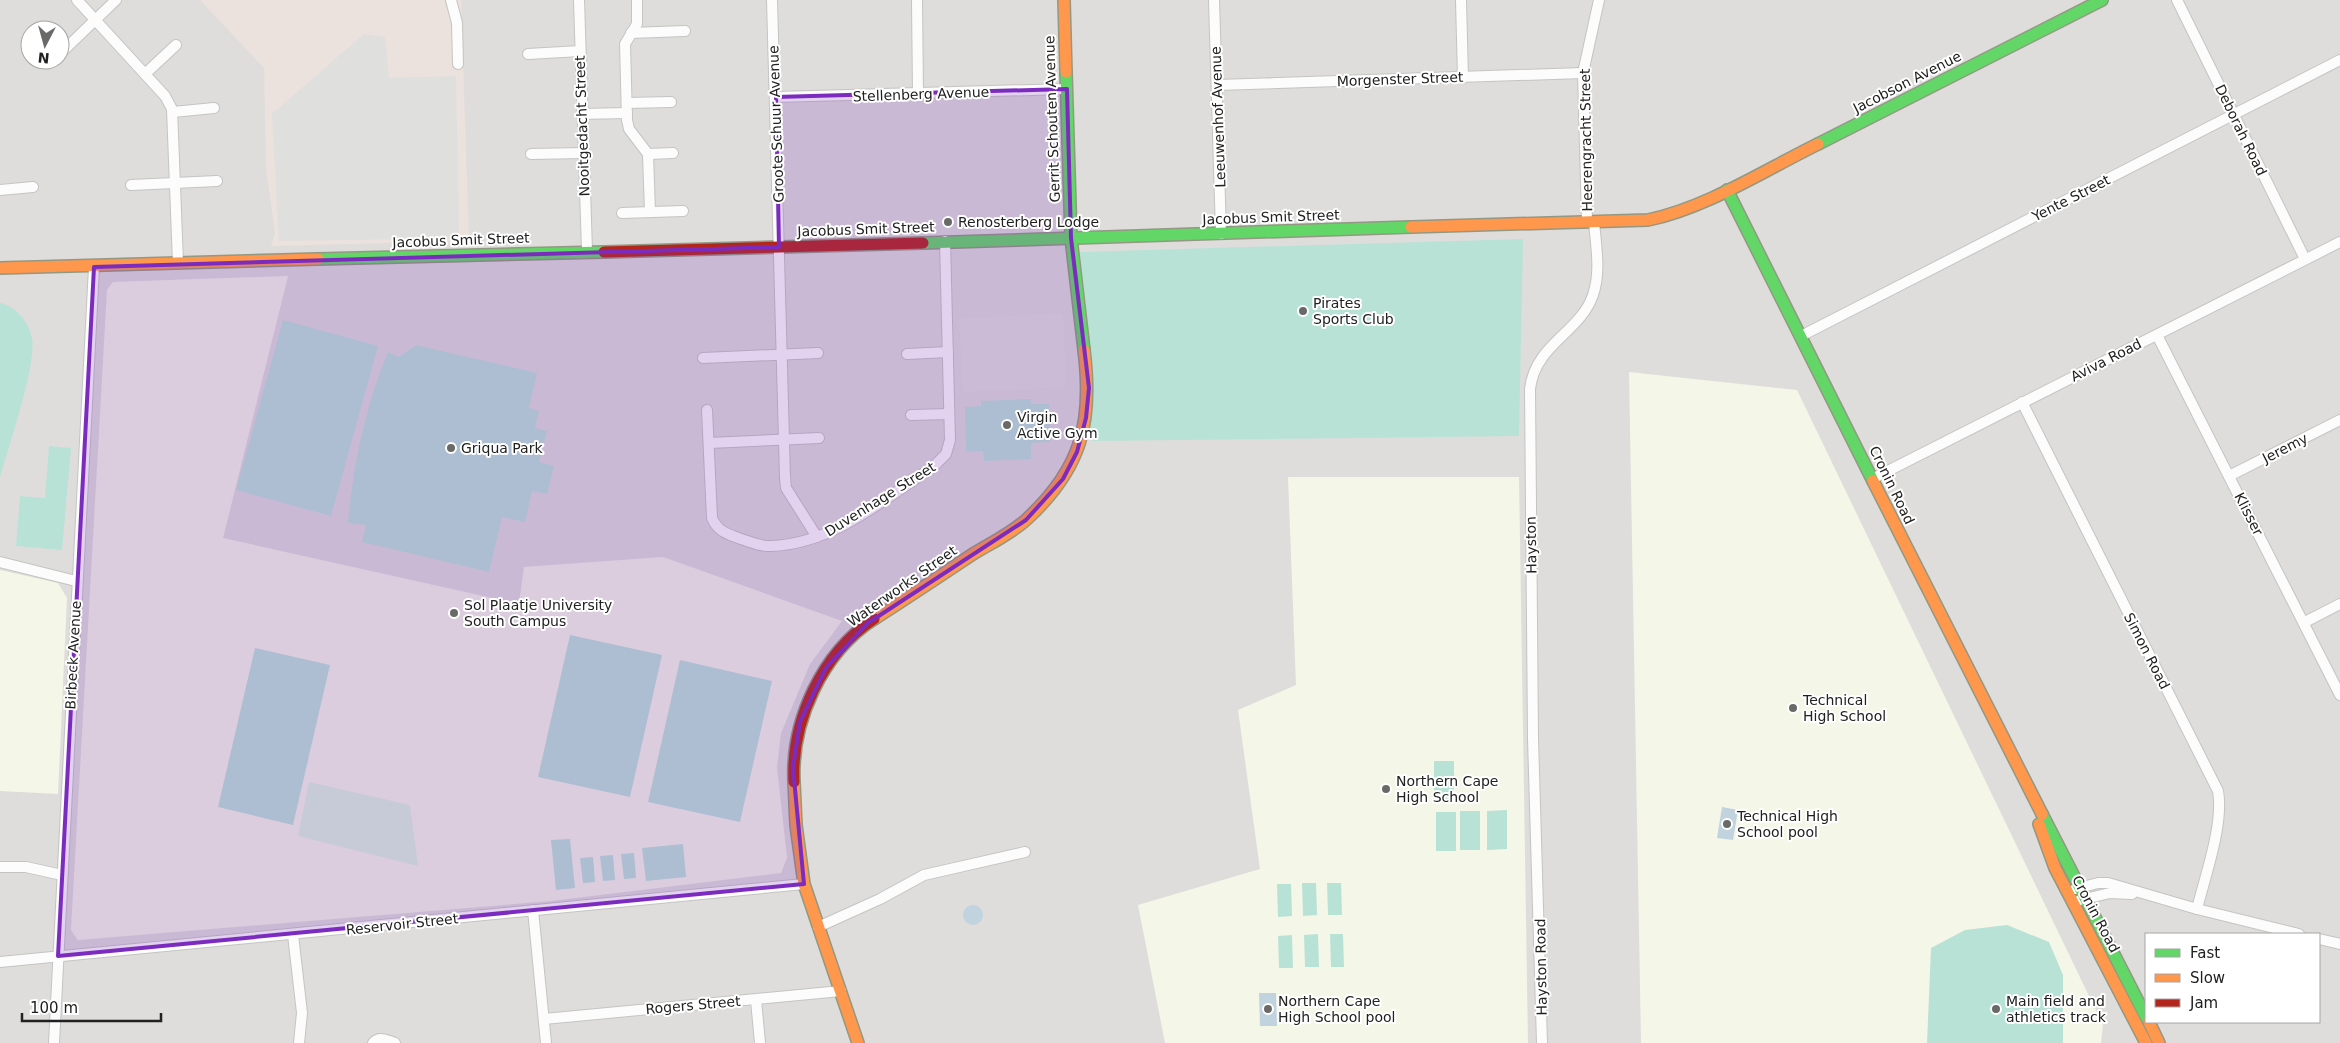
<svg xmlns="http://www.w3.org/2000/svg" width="2340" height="1043" font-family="'DejaVu Sans',sans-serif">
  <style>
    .residential { fill: #dedddb; fill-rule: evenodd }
    .commercial { fill: #ebe1dd }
    .education { fill: #f4f6e7 }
    .religious { fill: #dddddb }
    .park { fill: #daf2de }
    .pitch { fill: #b9e2d7 }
    .parking { fill: #dfdfdd }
    .water { fill: #c0d3df }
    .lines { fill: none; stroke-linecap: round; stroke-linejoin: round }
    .street-casing { stroke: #c4c4c2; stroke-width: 12 }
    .fast-casing { stroke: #939883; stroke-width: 14 }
    .slow-casing { stroke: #939883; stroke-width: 14 }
    .jam-casing { stroke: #939883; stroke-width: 14 }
    .street { stroke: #fcfcfc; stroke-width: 10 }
    .fast { stroke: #63d668; stroke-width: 11 }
    .slow { stroke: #ff974d; stroke-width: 11 }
    .jam { stroke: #b3261e; stroke-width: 11 }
    .marked { fill: #7b2cbf; fill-opacity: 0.2; stroke: #7b2cbf; stroke-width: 4; stroke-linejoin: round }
    .poi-dot { fill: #696967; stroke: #fff; stroke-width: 2 }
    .labels { text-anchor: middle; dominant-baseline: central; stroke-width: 4; stroke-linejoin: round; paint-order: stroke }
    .street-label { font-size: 14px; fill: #212121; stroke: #fff }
    .poi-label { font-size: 14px; fill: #212121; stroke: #fff; text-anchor: start }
  </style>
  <rect width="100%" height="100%" fill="#eeeeea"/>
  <path class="residential" d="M0,0H2340V1043H0ZM30,30H60V60H30ZM2146,934H2319V1022H2146Z"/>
  <path class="commercial" d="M200,0H461L469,241L271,246L275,233L266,168L264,68Z"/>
  <g class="education">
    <path d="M288,276L223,538L519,604L524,567L663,557L842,621L810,664L781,733L777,767L787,858L781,873L551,901L78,940L71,930L107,290L113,282Z"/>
    <path d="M1629,372L1797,390L2103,1025L2101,1043H1641Z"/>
    <path d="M1288,477H1519L1528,1043H1165L1138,905L1260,869L1238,710L1296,685Z"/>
    <path d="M0,570L58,583L67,598L58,794L0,791Z"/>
  </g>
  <path class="religious" d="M2340,622V670L2324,630Z"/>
  <path class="park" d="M309,782L410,805L418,866L298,836Z"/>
  <g class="pitch">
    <path d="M1523,239L1519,436L1091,441L1080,252Z"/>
    <path d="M0,303C17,307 28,321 32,338C37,365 8,448 0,478Z"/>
    <path d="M283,320L378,346L331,516L236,490Z"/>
    <path d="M416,345L537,373L529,408L539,411L535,428L547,431L539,462L554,466L547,494L532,491L525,522L502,517L489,572L362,542L366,525L348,523C353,465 365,407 388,352L399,357Z"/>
    <path d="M1031,399V404H1049L1050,442L1031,443V459L984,461L983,451L966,452L965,407L981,406V401Z"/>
    <path d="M49,446L71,448L62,550L16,546L20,496L45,498Z"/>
    <path d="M570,635L662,655L630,797L538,777Z"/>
    <path d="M255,648L330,665L293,825L218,807Z"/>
    <path d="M680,660L772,681L740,822L648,802Z"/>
    <rect x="1434" y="761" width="20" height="39"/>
    <path d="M1507,810V849L1487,850V811Z"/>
    <rect x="1460" y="811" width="20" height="39"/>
    <rect x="1436" y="812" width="20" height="39"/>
    <path d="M570,839L575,888L556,890L551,840Z"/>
    <path d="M683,844L686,877L646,881L642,848Z"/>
    <path d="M634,853L636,878L624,879L621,854Z"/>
    <path d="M613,855L615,880L603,881L600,856Z"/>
    <path d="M593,857L595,882L583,883L580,858Z"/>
    <path d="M1302,883H1316L1317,915L1303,916Z"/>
    <path d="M1327,883H1341L1342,915H1328Z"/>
    <path d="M1277,884H1291L1292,916L1278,917Z"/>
    <path d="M2007,925L2049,942L2063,975V1043H1927L1931,948L1965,930Z"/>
    <path d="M1318,934L1319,967H1305L1304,935Z"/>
    <path d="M1330,934H1343L1344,967H1331Z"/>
    <path d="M1292,935L1293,968H1279L1278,936Z"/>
  </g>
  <g class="parking">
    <path d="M364,34L385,37L389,78L456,76L459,238L279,241L272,114Z"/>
    <path d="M1063,314L1066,387L963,392L959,318Z"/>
  </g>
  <g class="water">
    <path d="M1722,807L1738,810L1733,840L1717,838Z"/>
    <circle cx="973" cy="915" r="10"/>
    <path d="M1259,993H1276L1277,1026H1260Z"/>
  </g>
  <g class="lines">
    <g class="street-casing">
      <g id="street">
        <path d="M77,0L165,96L172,109L178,263"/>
        <path d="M451,0L457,23L458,64"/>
        <path d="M579,0L587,251"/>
        <path d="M637,0V24L625,44L627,120L629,129L648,154L650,212"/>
        <path d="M772,0L785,477L786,488L817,537"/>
        <path d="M917,0L918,94"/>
        <path d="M1214,0L1221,234"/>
        <path d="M1461,0L1463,78"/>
        <path d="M2177,0L2305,259"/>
        <path d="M631,33L685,31"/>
        <path d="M64,50L116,0"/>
        <path d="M528,54L580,51"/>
        <path d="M145,74L176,45"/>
        <path d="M1217,85L1583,73"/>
        <path d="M776,97L1067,89"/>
        <path d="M627,103L671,102"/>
        <path d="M173,112L214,108"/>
        <path d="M581,114L627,113"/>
        <path d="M531,154L583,153"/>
        <path d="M648,154L673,153"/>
        <path d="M131,185L217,181"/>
        <path d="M0,190L33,187"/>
        <path d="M622,213L683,211"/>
        <path d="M1587,222L1583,73L1599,0"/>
        <path d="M2157,335L2340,695"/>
        <path d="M1801,336L2340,60"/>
        <path d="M907,354L948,352"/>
        <path d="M703,358L818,353"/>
        <path d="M2022,402L2218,791C2224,824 2205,876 2197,909"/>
        <path d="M707,410L712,518C718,532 728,534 741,539C751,542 761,547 771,546C833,544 884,499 933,467L946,454L950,440L945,241"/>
        <path d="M911,415L949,414"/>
        <path d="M709,443L819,438"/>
        <path d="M2229,476L2340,420"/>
        <path d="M1872,479L2340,242"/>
        <path d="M0,562L76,581"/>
        <path d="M2305,622L2340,604"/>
        <path d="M0,867H26L62,875"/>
        <path d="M2075,889L2098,883H2108L2197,909L2299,934"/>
        <path d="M2080,900L2110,893L2132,894"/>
        <path d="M533,910L546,1043"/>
        <path d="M818,927L880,899L924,875L1025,852"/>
        <path d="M293,935L302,1013L299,1043"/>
        <path d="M2319,939L2340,944"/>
        <path d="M0,962L804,884"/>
        <path d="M756,1000L760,1043"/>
        <path d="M544,1019L841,991"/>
        <path d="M54,1043L94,267"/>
        <path d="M373,1043C379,1036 387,1040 395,1043"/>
        <path d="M1542,1043L1533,738L1530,389C1535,344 1580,333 1593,295C1601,272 1596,246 1594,222"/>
      </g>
    </g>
    <g class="fast-casing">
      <g id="fast">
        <path d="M1066,72L1071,238L1084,350"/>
        <path d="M1818,144L2102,0"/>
        <path d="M1727,190L1873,481"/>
        <path d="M923,243L1411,227"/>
        <path d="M318,259L604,252"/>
        <path d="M2042,814L2146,1017"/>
      </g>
    </g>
    <g class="slow-casing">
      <g id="slow">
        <path d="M1064,0L1066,72"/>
        <path d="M1411,227L1648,220C1706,208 1765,170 1818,144"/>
        <path d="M0,268L318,259"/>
        <path d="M1873,481L2042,814"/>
        <path d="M874,619C907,598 940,576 973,554C991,543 1012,533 1027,519C1082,468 1093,422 1084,350"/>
        <path d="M794,782L796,825L804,884L858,1043"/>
        <path d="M2039,824L2055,868L2146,1043"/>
        <path d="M2149,1022L2159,1043"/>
      </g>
    </g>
    <g class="jam-casing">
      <g id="jam">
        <path d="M604,252L923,243"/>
        <path d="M794,782C791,721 822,653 874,619"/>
      </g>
    </g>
    <use href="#street" class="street"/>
    <use href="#fast" class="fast"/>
    <use href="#slow" class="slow"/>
    <use href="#jam" class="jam"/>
  </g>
  <path class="marked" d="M1067,89L1071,238L1089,388L1086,418L1077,452L1063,479L1026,520L868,623L826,668L800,722L793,768L804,884L58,956L94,267L779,247L776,97Z"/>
  <g class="poi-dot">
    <circle cx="948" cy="222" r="5"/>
    <circle cx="1303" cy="311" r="5"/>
    <circle cx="1007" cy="425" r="5"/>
    <circle cx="451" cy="448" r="5"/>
    <circle cx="454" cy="613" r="5"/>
    <circle cx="1793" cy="708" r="5"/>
    <circle cx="1386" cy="789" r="5"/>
    <circle cx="1727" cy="824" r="5"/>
    <circle cx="1268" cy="1009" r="5"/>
    <circle cx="1996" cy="1009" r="5"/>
  </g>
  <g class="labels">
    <g class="street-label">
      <text transform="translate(1400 79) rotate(-2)">Morgenster Street</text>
      <text transform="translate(1907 82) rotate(-27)">Jacobson Avenue</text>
      <text transform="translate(921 94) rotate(-2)">Stellenberg Avenue</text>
      <text transform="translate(1218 117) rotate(-92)">Leeuwenhof Avenue</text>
      <text transform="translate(1052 119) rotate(-92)">Gerrit Schouten Avenue</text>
      <text transform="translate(776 124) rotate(-92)">Groote Schuur Avenue</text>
      <text transform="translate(582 126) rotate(-92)">Nooitgedacht Street</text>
      <text transform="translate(2241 130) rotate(64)">Deborah Road</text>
      <text transform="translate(1586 140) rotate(-91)">Heerengracht Street</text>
      <text transform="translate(2071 198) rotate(-27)">Yente Street</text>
      <text transform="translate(1271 217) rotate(-2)">Jacobus Smit Street</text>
      <text transform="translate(866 229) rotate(-2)">Jacobus Smit Street</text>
      <text transform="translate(461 240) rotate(-2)">Jacobus Smit Street</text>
      <text transform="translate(2106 360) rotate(-27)">Aviva Road</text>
      <text transform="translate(2285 448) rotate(-27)">Jeremy</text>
      <text transform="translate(1892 485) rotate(64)">Cronin Road</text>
      <text transform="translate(880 499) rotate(-32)">Duvenhage Street</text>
      <text transform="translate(2249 514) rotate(63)">Klisser</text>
      <text transform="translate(1531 545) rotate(-91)">Hayston</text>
      <text transform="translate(902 586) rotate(-35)">Waterworks Street</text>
      <text transform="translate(2147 651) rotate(63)">Simon Road</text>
      <text transform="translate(73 655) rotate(-87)">Birbeck Avenue</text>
      <text transform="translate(2096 914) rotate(62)">Cronin Road</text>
      <text transform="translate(402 924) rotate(-6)">Reservoir Street</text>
      <text transform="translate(1541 967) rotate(-91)">Hayston Road</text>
      <text transform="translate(693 1005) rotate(-5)">Rogers Street</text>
    </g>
    <g class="poi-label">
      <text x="958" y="222">Renosterberg Lodge</text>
      <text x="1313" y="303">Pirates<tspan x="1313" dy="16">Sports Club</tspan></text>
      <text x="1017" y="417">Virgin<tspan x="1017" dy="16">Active Gym</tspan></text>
      <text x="461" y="448">Griqua Park</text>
      <text x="464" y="605">Sol Plaatje University<tspan x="464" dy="16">South Campus</tspan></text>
      <text x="1803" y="700">Technical<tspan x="1803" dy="16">High School</tspan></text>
      <text x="1396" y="781">Northern Cape<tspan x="1396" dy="16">High School</tspan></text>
      <text x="1737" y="816">Technical High<tspan x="1737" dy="16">School pool</tspan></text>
      <text x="1278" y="1001">Northern Cape<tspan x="1278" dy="16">High School pool</tspan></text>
      <text x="2006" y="1001">Main field and<tspan x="2006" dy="16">athletics track</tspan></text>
    </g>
  </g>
  <rect x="2145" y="933" width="175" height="90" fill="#ffffff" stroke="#a6a6a6"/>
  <rect x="2155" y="949" width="25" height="8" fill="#63d668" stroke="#a6a6a6"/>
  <text x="2190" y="958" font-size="15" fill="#212121">Fast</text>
  <rect x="2155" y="974" width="25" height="8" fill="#ff974d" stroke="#a6a6a6"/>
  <text x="2190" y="983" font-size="15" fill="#212121">Slow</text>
  <rect x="2155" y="999" width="25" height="8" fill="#b3261e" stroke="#a6a6a6"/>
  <text x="2190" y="1008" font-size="15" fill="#212121">Jam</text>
  <g transform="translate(45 45) rotate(186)"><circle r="24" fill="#ffffff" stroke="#a6a6a6"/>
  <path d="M0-4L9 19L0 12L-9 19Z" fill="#696967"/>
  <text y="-8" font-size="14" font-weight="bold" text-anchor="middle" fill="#212121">N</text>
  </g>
  <path d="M22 1013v8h139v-8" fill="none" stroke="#212121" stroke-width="2.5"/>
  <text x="30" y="1013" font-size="15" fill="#212121" stroke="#ffffff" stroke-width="4" paint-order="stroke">100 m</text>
</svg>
